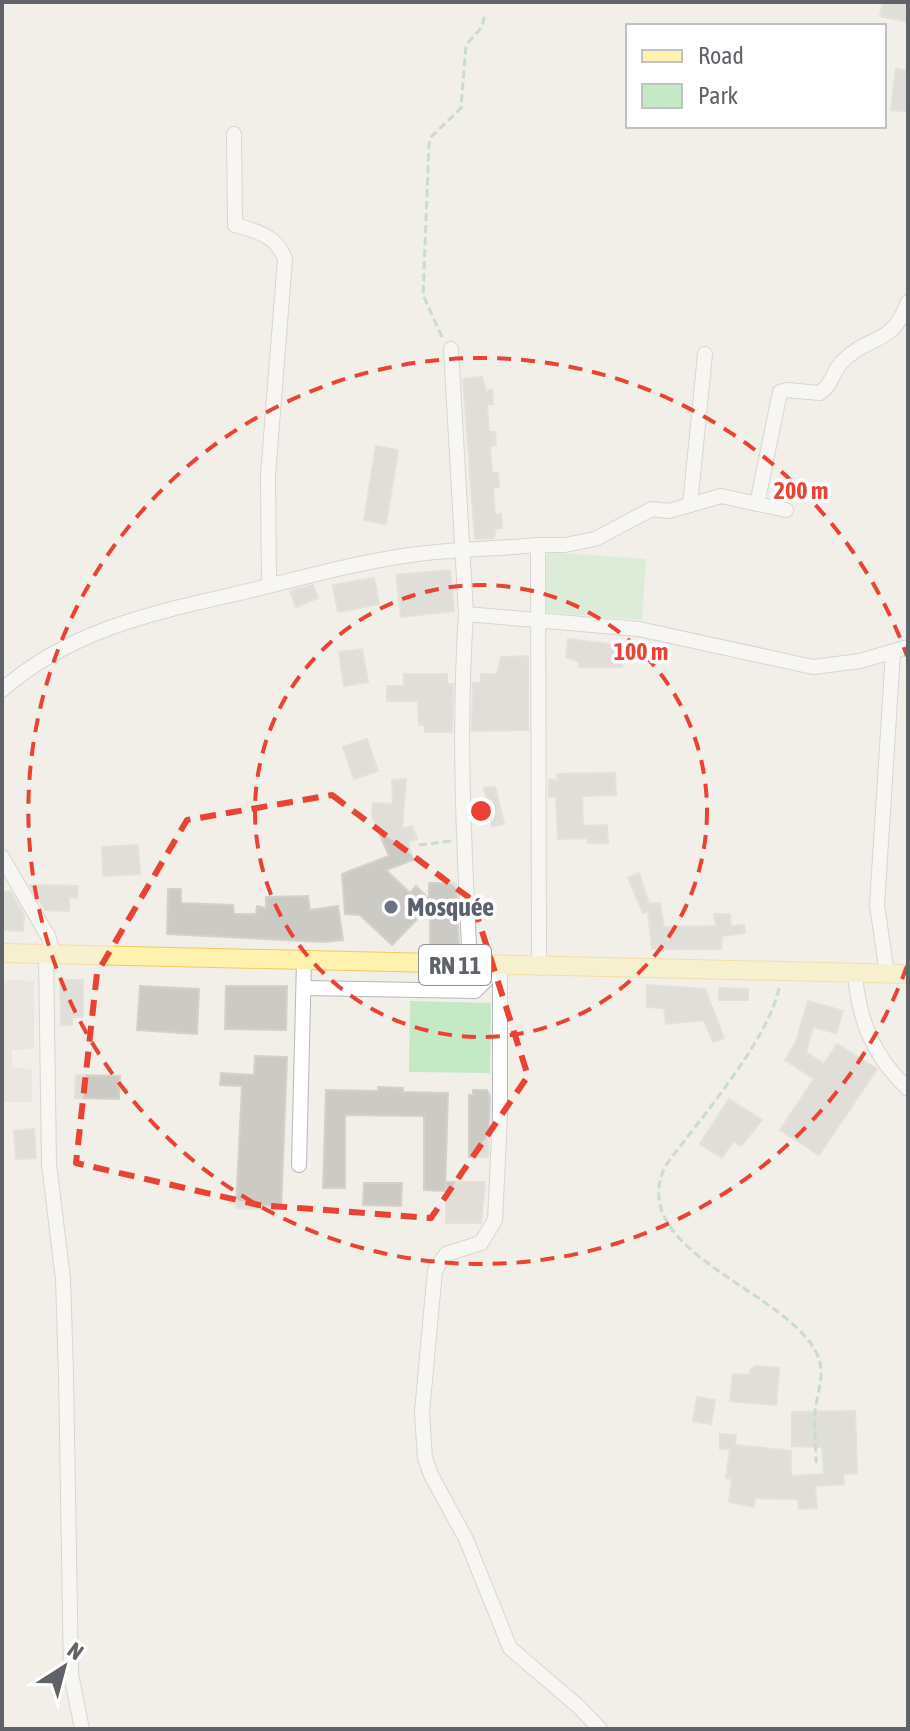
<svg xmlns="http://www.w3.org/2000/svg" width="910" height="1731" font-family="'Asap Condensed',sans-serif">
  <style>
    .education { fill: #e1ded6 }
    .green { fill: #c5e8c5 }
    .building { fill: #cccac5; stroke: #d6d1c6; stroke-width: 2 }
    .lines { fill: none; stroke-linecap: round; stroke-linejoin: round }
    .minor-casing { stroke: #b5b8bc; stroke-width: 16 }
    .major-casing { stroke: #f2c960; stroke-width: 20 }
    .path { stroke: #9cc7a9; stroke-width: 3; stroke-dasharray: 8 4; stroke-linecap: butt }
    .minor { stroke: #fff; stroke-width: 14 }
    .major { stroke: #fff2af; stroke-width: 18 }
    .marked { fill: none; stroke: #ea4335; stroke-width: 6; stroke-dasharray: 16 10; stroke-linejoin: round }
    .ring { fill: none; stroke: #ea4335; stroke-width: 4; stroke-dasharray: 14 10 }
    .worship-dot { fill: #6b7280; stroke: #fff; stroke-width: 3 }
    .labels { text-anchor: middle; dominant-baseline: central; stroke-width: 7; stroke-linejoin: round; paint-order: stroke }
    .shield { fill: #fff; stroke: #8f9295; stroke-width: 2 }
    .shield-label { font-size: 24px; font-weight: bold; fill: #5f6368 }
    .worship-label { font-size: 26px; font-weight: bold; fill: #5b616d; stroke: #fff; text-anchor: start }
    .centre { fill: #ea4335; stroke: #fff; stroke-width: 4 }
    .ring-label { font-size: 24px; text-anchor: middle; font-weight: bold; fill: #ea4335; stroke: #fff; stroke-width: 7; stroke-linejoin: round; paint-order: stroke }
  </style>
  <rect width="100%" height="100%" fill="#f1efe8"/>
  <path class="education" d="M2,980L34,981V1049L12,1050V1068L32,1069V1102H2Z"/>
  <g class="green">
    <path d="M547,552L646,559L642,620L543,612Z"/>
    <path d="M410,1001L491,1003L490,1073L409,1072Z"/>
  </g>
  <g class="building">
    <path d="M883,2H908V22L880,16Z"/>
    <path d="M896,69L908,71V112L891,110Z"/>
    <path d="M482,377L486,391L492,390L493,404H487L489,432H495L496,445L490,446L492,473H498L499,487H493L495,515L501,514L502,528H496L494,538L475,539L463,379Z"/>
    <path d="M376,446L398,450L386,524L364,520Z"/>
    <path d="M450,570L454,611L401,617L396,575Z"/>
    <path d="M374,578L379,604L338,612L333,585Z"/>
    <path d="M313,585L318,598L296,607L290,591Z"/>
    <path d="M568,639L623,646L622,667H579V662L566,657Z"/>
    <path d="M362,649L368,682L344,686L339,652Z"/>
    <path d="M528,656V730L472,731L473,683H481V674H497L501,657Z"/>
    <path d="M404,674H447V684H453L452,732H425V725H419L418,701H387V686H404Z"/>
    <path d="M367,739L378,771L354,779L343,747Z"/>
    <path d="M615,773L616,795L582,796L583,826L607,825L608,843H588L587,838L558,839L556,796L549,797V780H558L557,774Z"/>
    <path d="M406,779L402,829L412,826L417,839L408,842L413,860L386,870L410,893L416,886L429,899V883H456L459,945L430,946V906L392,945L360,915L345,914L342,874L389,856L372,816L373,803L393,804L392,780Z"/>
    <path d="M495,787L504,824L492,826L484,788Z"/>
    <path d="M138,845L140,874L103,876L102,847Z"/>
    <path d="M639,873L649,904L660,903L664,927L716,926L714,914H730L731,926L744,925L745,933L722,936L721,949H652L648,911L643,913L628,878Z"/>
    <path d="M30,885L78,886L77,898L69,897V911L45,910Z"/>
    <path d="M168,889H181V903L233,905L234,914H256L257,906L266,908V897L308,896L310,910L338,906L343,940L323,942L167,934Z"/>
    <path d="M2,892H11L24,915L23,931L2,930Z"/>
    <path d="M60,980H83V1017H72V1025H61Z"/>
    <path d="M647,985L705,989L724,1038L713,1042L704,1020L666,1024L664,1008L647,1007Z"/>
    <path d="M140,986L199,989L197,1034L137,1030Z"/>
    <path d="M226,986H287L286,1030L225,1029Z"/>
    <path d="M719,988L748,989V1000H719Z"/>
    <path d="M808,1001L843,1011L836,1033L813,1027L806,1052L824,1064L837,1044L877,1069L819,1155L780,1130L814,1079L785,1060L796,1042Z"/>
    <path d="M255,1056L287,1057L281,1210L236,1208L242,1086L220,1085L221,1073L254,1075Z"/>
    <path d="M76,1075L120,1076L119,1099L75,1098Z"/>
    <path d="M378,1087L403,1088V1092L448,1093L445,1191L424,1190V1116L345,1115V1188H323L326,1090L378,1091Z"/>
    <path d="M473,1090H487L490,1096L488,1157H469V1095H473Z"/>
    <path d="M729,1099L762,1120L741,1146L733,1141L722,1158L700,1144Z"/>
    <path d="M34,1129L36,1158L16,1159L14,1131Z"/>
    <path d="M446,1182H485L481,1223H446Z"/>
    <path d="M364,1183H402L401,1206L363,1205Z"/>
    <path d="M756,1366L779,1368L776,1405L730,1401L733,1374L750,1375L751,1369Z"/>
    <path d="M697,1397L715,1400L711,1424L693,1421Z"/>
    <path d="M855,1411L857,1473L843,1474L844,1484L815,1486L817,1508L799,1509L798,1499L755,1498L754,1507L729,1502L732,1479L726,1478L730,1449H720V1434L736,1435L735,1445L791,1451V1476L824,1474L822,1447L792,1446V1412Z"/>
  </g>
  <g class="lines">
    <g class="minor-casing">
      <g id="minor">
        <path d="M234,134L235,225C257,231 277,236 285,259L268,475L269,584"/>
        <path d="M451,349L466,614L639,629L813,667L860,661L908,647"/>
        <path d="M757,504L780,392L787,390L820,393C832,385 832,373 841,363C869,333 891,348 908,302"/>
        <path d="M690,505L705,354"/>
        <path d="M466,614C458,731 464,848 470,965"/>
        <path d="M2,690C68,632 147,614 231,595C291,581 348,564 410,555C452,549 496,549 538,545"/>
        <path d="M2,857L49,938L52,955"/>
        <path d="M46,954L49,1164L63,1279L66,1374L71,1674L82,1729"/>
        <path d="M500,966V1116L495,1220L481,1243L446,1254L435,1270L422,1412L425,1458L431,1475L466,1539L510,1648L579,1707L600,1729"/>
        <path d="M539,968L538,545H565L595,539L652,509L669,511L721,496L786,510"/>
        <path d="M855,974C859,1021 873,1056 908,1089"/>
        <path d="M887,974L877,905L893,652"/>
        <path d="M304,988L475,991L486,980V966"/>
        <path d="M299,1165L304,961"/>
      </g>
    </g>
    <g class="major-casing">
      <path id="major" d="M2,953L908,974"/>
    </g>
    <g class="path">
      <path d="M442,337L423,295L429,145L431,137L461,108L466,45L482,27L485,14"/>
      <path d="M419,845L451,841"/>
      <path d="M779,988C768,1041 699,1120 666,1165C621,1253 796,1292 819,1359C825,1375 816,1397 815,1413C814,1429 816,1446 816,1463"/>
    </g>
    <use href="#minor" class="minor"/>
    <use href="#major" class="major"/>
  </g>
  <path d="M0 0H910V1731H0ZM332,795L472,900L528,1076L431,1218L259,1205L76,1163L97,973L187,820Z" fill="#f1efe8" fill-opacity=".55" fill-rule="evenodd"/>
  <path class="marked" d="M332,795L472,900L528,1076L431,1218L259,1205L76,1163L97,973L187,820Z"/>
  <g class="ring">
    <circle cx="481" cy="811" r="226"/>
    <path d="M907 966A453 453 0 1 1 907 656"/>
  </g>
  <circle class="worship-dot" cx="391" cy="907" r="8"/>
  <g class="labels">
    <rect class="shield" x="419" y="945" width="72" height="40" rx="6"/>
    <g class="shield-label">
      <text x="455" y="965">RN 11</text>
    </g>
    <g class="worship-label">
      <text x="407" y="907">Mosquée</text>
    </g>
  </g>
  <circle cx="481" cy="811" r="12" class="centre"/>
  <g class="ring-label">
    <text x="801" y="499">200 m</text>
    <text x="641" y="660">100 m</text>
  </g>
  <rect width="910" height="1731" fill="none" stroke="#5f6368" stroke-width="8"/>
  <rect x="626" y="24" width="260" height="104" fill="#ffffff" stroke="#bfc1c3" stroke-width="2"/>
  <rect x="642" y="50" width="40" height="12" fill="#fff2af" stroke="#bfc1c3" stroke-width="2"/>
  <text x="698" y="64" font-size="24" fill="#5f6368">Road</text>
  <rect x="642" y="84" width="40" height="24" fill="#c5e8c5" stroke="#bfc1c3" stroke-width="2"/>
  <text x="698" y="104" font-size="24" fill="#5f6368">Park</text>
  <g transform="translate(64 1667) rotate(36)" stroke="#ffffff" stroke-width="6" paint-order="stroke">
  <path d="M0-6L14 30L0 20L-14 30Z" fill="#5f6368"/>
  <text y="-12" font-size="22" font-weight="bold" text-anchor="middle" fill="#5f6368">N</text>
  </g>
</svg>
